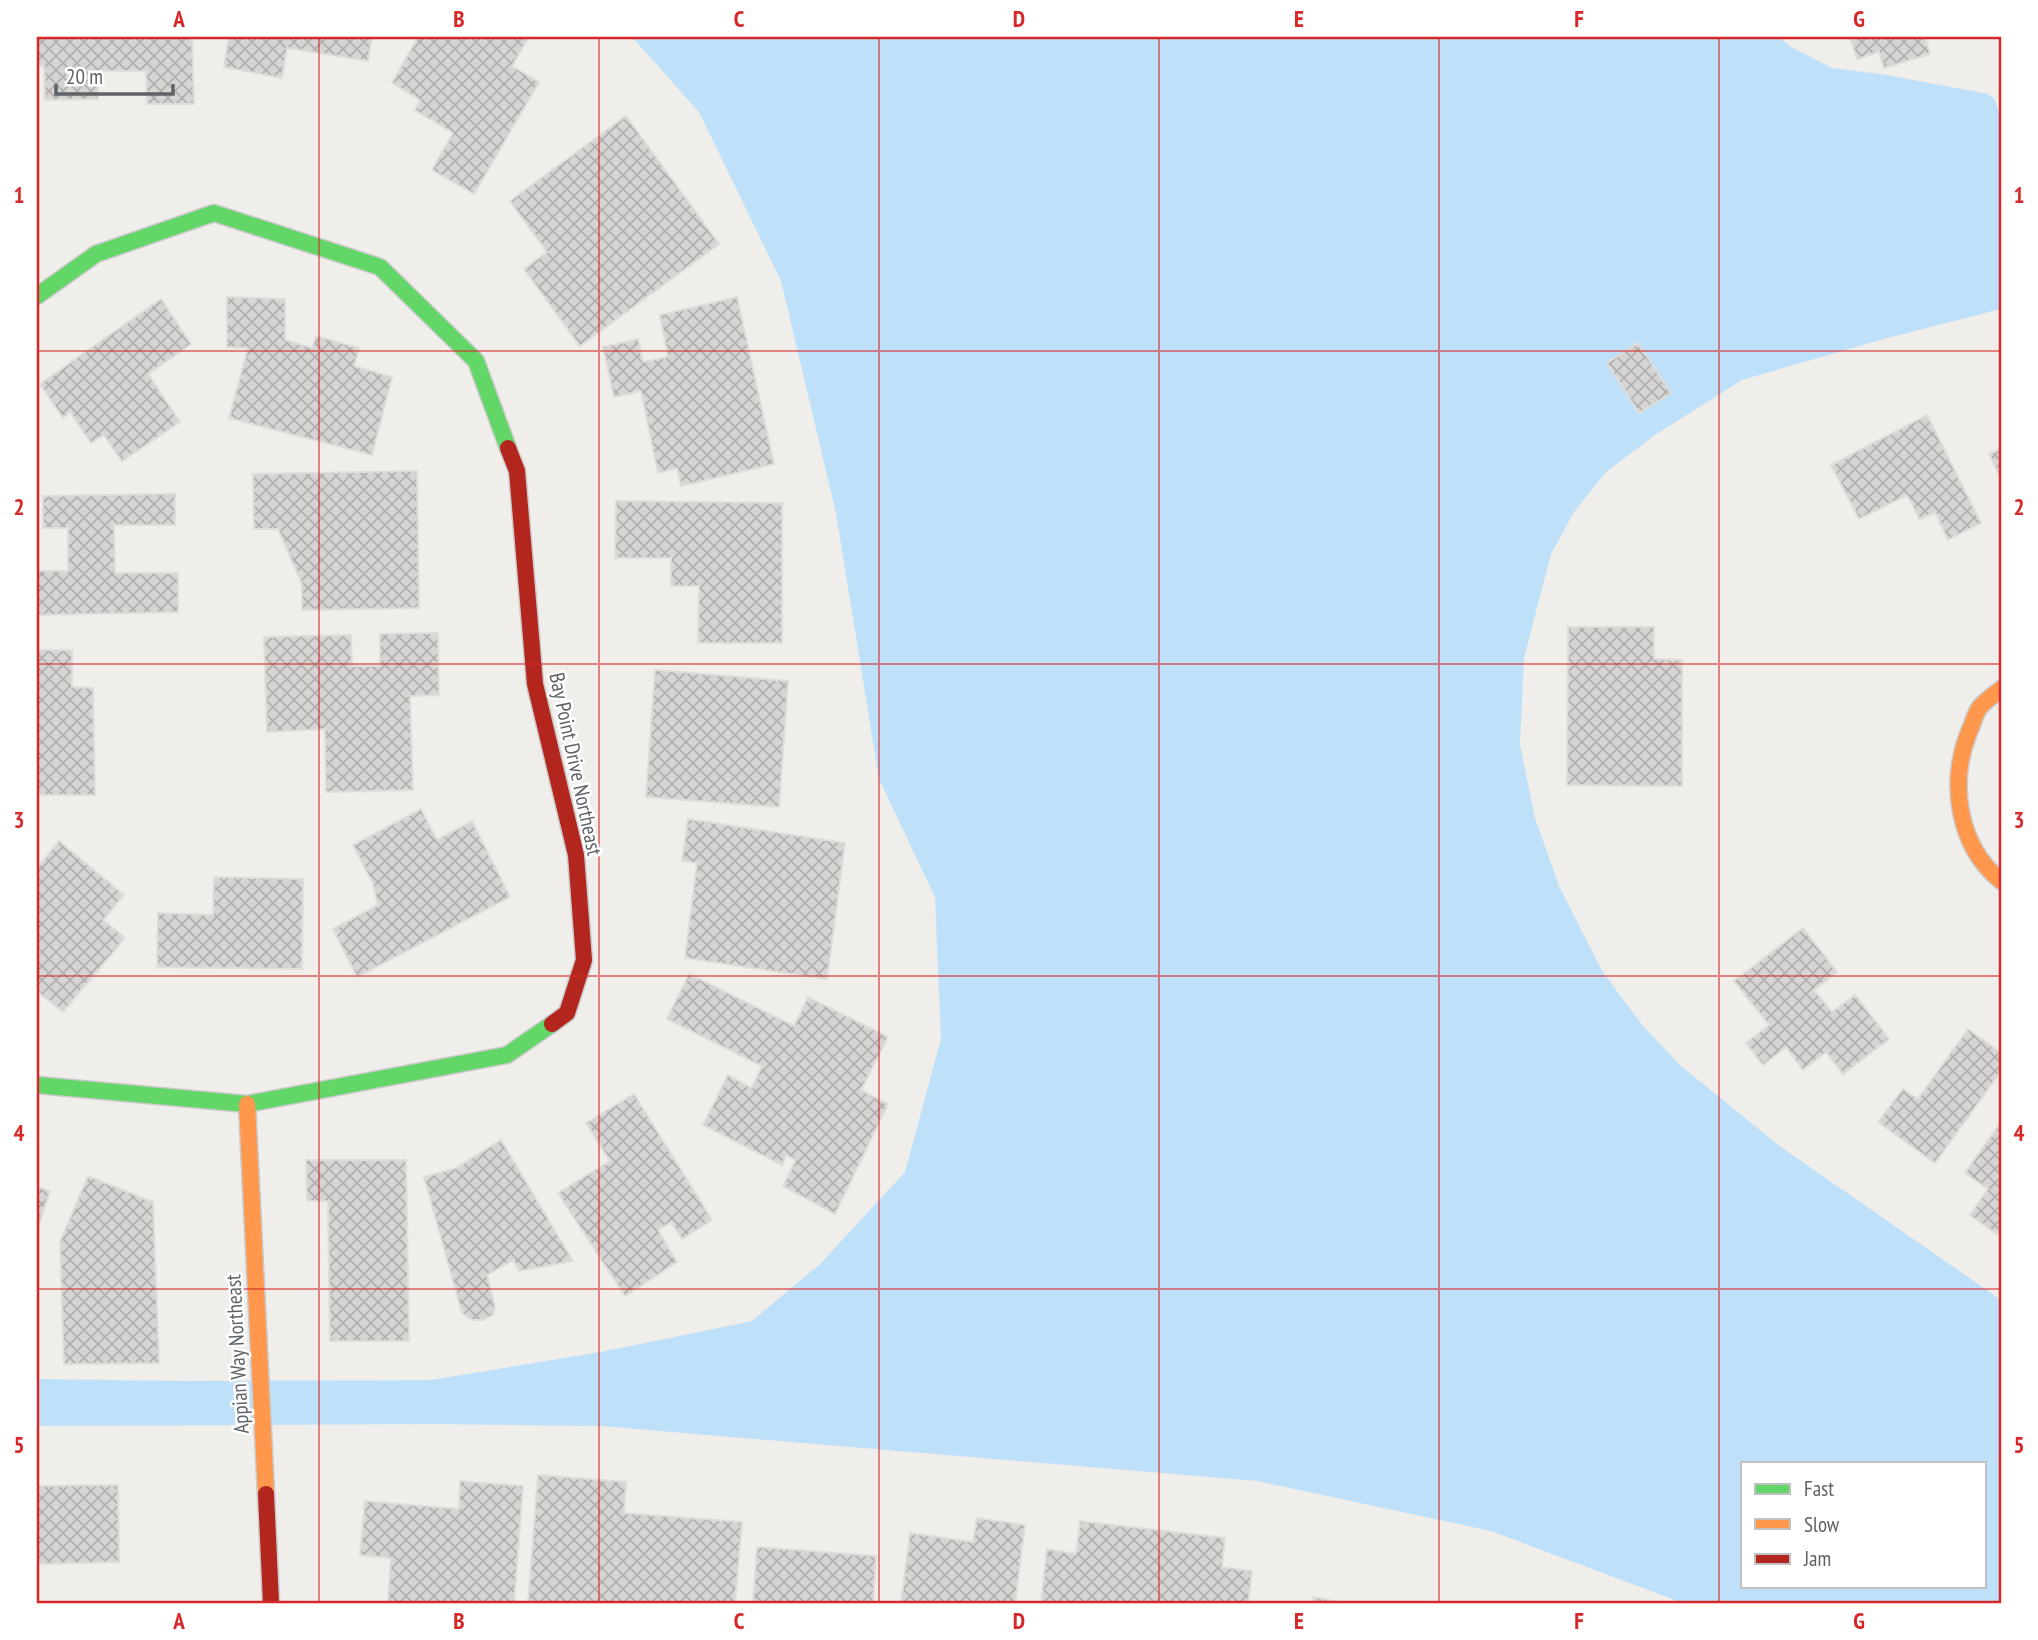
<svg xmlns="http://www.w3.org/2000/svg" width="2038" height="1640" font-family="'PT Sans Narrow',sans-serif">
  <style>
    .water { fill: #bfe0f9; fill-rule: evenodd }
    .building { fill: url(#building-cross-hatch); stroke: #deddd9; stroke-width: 2 }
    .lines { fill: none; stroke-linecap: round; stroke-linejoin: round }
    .fast-casing { stroke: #cacacb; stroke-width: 19 }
    .slow-casing { stroke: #cacacb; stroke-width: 19 }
    .jam-casing { stroke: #cacacb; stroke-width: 19 }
    .fast { stroke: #63d668; stroke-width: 16 }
    .slow { stroke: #ff974d; stroke-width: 16 }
    .jam { stroke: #b3261e; stroke-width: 16 }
    .grid { fill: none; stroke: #d62828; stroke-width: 2; stroke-opacity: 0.55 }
    .labels { text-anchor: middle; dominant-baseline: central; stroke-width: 5; stroke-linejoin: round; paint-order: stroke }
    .street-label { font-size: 21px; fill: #5f6368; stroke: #fff }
    .neatline { fill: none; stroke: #d62828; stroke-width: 2.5 }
    .grid-label { font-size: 23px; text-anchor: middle; font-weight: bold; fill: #d62828 }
  </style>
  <defs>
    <pattern id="building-cross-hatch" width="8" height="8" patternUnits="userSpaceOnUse" patternTransform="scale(1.75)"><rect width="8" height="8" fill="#d6d5d3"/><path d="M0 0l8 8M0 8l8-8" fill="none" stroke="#b1b0af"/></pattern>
  </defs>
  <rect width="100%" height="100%" fill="#efeeea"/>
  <path class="water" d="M632,37H1778L1791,47L1832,68L1887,75L1988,94L1995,100L2001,118V309L1880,340L1742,380L1655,435L1606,472L1574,512L1551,554L1524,658L1520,745L1535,818L1559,886L1602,971L1643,1026L1681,1066L1781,1147L2001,1300V1603H1683L1491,1531L1257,1481L601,1426L432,1424L37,1426V1379L182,1381L431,1380L606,1351L752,1321L820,1264L905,1172L941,1039L935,897L879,779L836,513L781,281L699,112ZM1742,1463H1984V1586H1742Z"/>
  <g class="building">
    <path d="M37,37H192L194,104H147L146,71H97L98,99L45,100L44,66H37Z"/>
    <path d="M229,37H372L368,61L287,48L282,78L224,67Z"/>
    <path d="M418,37H529L512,66L539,82L474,194L432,170L453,133L415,110L420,100L392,83Z"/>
    <path d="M1850,37H1925L1930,54L1884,68L1879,52L1857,59Z"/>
    <path d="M626,116L719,244L580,346L524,269L547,252L510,201Z"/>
    <path d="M227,297L285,299V340L312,348L316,336L359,348L354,366L392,377L372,455L229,418L248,348L227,347Z"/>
    <path d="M737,297L774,464L681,486L677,468L658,473L641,391L614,397L603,347L638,339L643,362L668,357L660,315Z"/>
    <path d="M161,299L191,344L148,374L180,422L122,461L104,435L91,443L70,412L63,418L40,384Z"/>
    <path d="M1638,343L1671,393L1639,413L1607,363Z"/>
    <path d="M1927,415L1981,523L1948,540L1935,512L1920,520L1907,495L1859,519L1831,465Z"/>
    <path d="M2001,448V479L1989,454Z"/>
    <path d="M417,471L419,608L302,610V584L278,529H254L253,474Z"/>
    <path d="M175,494V525H114L115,573H178V612L37,615V571H68V528H43V496Z"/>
    <path d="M616,501L782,503V643H698L699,586H671V558H615Z"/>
    <path d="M1568,627H1654V659L1682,660V786L1567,785Z"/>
    <path d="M438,633L439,695L410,696L413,790L326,792L325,729L267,732L264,637L351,635L352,666H380V634Z"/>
    <path d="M37,650H72V687L93,688L95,795H38Z"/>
    <path d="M655,670L788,681L779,807L646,797Z"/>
    <path d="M421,809L437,840L472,821L510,897L357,977L333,929L378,905L373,884L353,845Z"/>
    <path d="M688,819L845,843L827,979L685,958L697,863L682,861Z"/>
    <path d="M59,841L124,895L103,920L125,938L63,1012L37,991V956L40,952L37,949V868Z"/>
    <path d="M214,877L303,879L302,969L157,967L158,913L213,915Z"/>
    <path d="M1803,928L1837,972L1814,990L1832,1012L1855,995L1889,1039L1843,1074L1826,1052L1803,1070L1786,1047L1763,1065L1746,1043L1769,1025L1734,981Z"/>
    <path d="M689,974L794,1026L808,997L888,1037L861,1090L888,1104L835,1214L783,1186L796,1160L786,1155L782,1165L703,1125L728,1075L752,1088L762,1066L667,1019Z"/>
    <path d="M1968,1029L2001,1053V1071L1935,1163L1878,1122L1903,1089L1918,1099Z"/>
    <path d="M634,1094L712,1220L682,1239L671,1222L658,1230L677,1262L625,1296L558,1193L610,1161L586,1123Z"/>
    <path d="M2001,1122V1237L1970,1215L1988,1189L1965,1173Z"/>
    <path d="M501,1140L573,1261L519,1271L513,1260L487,1275L495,1307L493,1315L483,1320H472L462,1313L424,1177L456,1168Z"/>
    <path d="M306,1160H406L409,1341H330L328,1201H307Z"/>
    <path d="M88,1176L153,1202L159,1363L64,1364L60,1242Z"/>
    <path d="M37,1187L50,1191L37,1231Z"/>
    <path d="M538,1475L626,1482L624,1513L742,1522L735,1603H528Z"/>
    <path d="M460,1481L523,1486L514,1603H388L391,1558L360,1555L365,1501L459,1509Z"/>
    <path d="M118,1485L119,1562L37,1564V1486Z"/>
    <path d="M977,1518L1025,1525L1015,1603H901L910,1533L973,1542Z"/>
    <path d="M1080,1521L1225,1538L1222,1567L1252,1571L1248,1603H1041L1047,1549L1076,1554Z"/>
    <path d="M757,1547L876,1556L873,1603H753Z"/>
    <path d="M1314,1597L1344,1603H1313Z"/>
  </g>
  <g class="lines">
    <g class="fast-casing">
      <g id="fast">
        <path d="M37,296L96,254L214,213L380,267L476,361L508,448"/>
        <path d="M37,1085L247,1104L507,1055L552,1024"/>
      </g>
    </g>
    <g class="slow-casing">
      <g id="slow">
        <path d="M2001,689C1994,695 1986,700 1980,707C1975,713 1973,724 1969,732C1949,782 1957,845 2001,881"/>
        <path d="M247,1104L266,1494"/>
      </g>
    </g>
    <g class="jam-casing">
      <g id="jam">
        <path d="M508,448L517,471L535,684L576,855L584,960L567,1013L552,1024"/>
        <path d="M266,1494L271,1603"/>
      </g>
    </g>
    <use href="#fast" class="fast"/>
    <use href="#slow" class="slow"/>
    <use href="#jam" class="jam"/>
  </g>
  <path class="grid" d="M319,37V1603M599,37V1603M879,37V1603M1159,37V1603M1439,37V1603M1719,37V1603M37,351H2001M37,664H2001M37,976H2001M37,1289H2001"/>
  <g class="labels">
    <g class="street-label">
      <text transform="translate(576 764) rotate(78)">Bay Point Drive Northeast</text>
      <text transform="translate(237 1354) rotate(-93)">Appian Way Northeast</text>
    </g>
  </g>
  <rect width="2038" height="1640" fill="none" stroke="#ffffff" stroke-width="77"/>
  <rect x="1741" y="1462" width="245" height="126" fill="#ffffff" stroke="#bfc1c3" stroke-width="2"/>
  <rect x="1755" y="1484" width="35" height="10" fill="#63d668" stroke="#bfc1c3" stroke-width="2"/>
  <text x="1804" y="1496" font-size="21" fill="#5f6368">Fast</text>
  <rect x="1755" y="1519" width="35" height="10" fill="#ff974d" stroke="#bfc1c3" stroke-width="2"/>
  <text x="1804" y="1532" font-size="21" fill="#5f6368">Slow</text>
  <rect x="1755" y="1554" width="35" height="10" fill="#b3261e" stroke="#bfc1c3" stroke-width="2"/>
  <text x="1804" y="1566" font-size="21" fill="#5f6368">Jam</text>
  <path d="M56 84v10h117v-10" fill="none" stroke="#5f6368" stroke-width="3.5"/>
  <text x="66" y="84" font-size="21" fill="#5f6368" stroke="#ffffff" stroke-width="5" paint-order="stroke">20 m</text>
  <rect x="38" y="38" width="1962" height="1564" class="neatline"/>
  <g class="grid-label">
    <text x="179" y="27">A</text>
    <text x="459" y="27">B</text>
    <text x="739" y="27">C</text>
    <text x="1019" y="27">D</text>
    <text x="1299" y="27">E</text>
    <text x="1579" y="27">F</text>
    <text x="1859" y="27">G</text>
    <text x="19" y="203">1</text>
    <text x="2019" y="203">1</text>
    <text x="19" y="515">2</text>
    <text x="2019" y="515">2</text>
    <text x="19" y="828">3</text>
    <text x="2019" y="828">3</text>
    <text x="19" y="1141">4</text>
    <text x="2019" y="1141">4</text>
    <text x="19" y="1453">5</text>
    <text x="2019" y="1453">5</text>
    <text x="179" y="1629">A</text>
    <text x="459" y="1629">B</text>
    <text x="739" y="1629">C</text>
    <text x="1019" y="1629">D</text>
    <text x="1299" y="1629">E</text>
    <text x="1579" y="1629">F</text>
    <text x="1859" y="1629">G</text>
  </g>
</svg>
